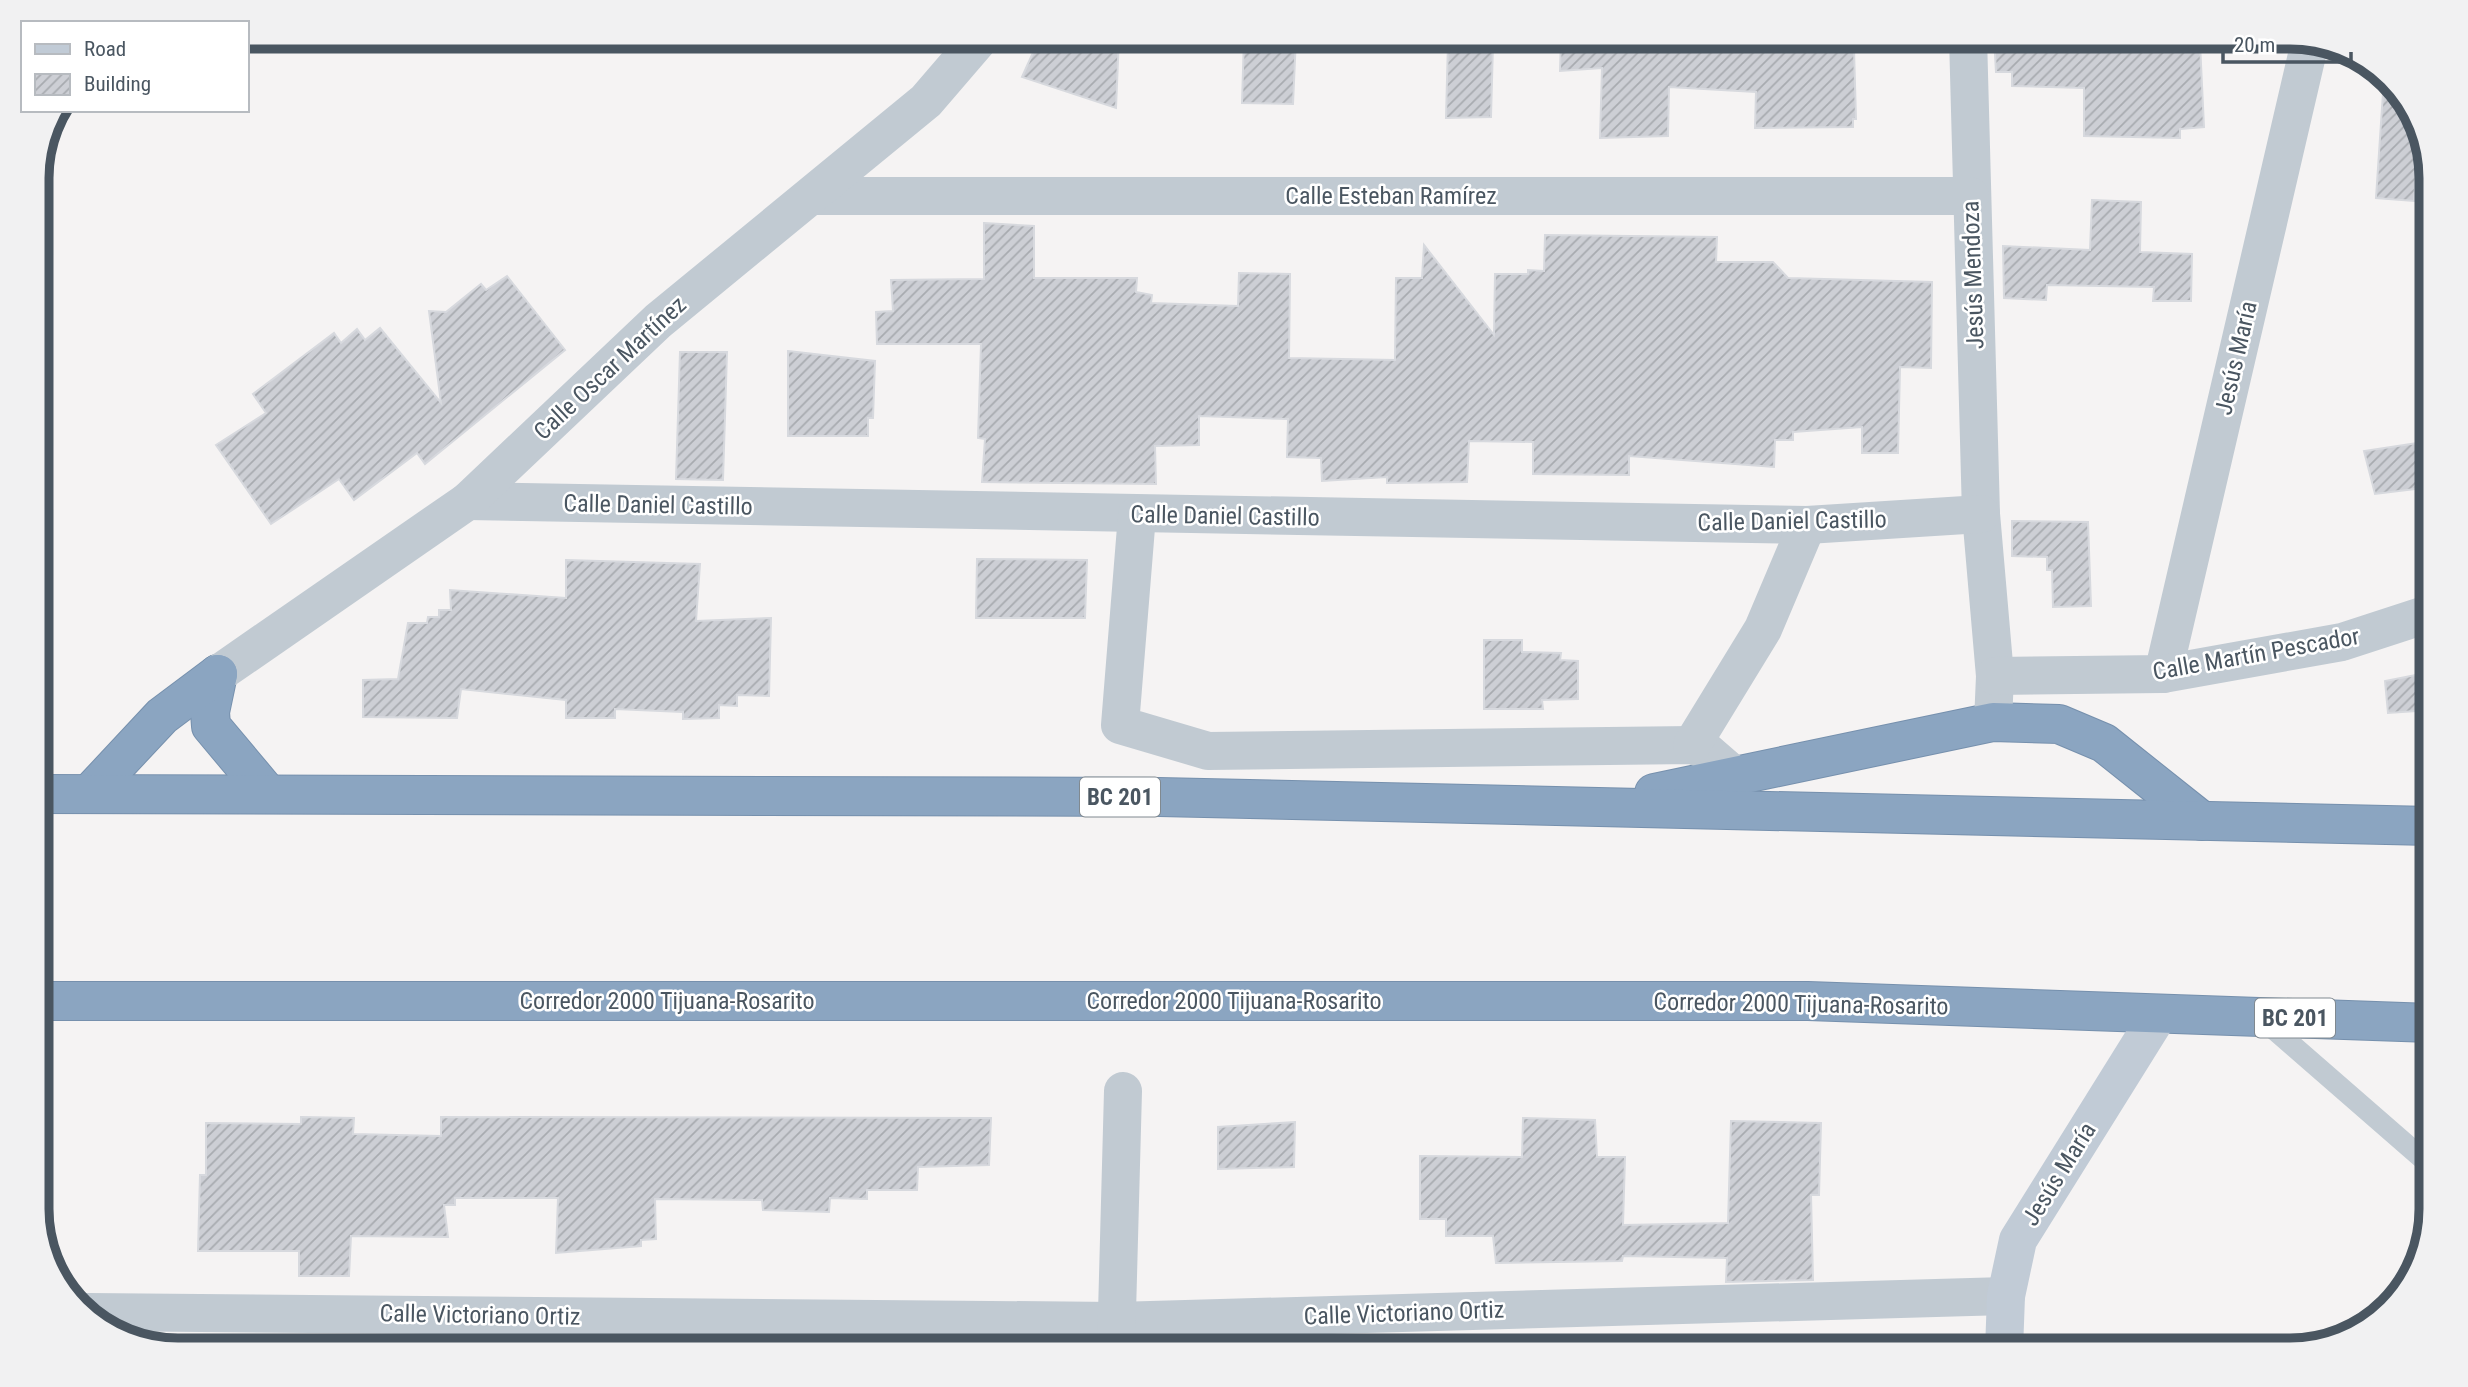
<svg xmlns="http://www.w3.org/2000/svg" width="2468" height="1387" font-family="'Roboto Condensed',sans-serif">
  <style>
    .building { fill: url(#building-hatch); stroke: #d7d9de; stroke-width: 2 }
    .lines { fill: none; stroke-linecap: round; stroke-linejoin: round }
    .highway-casing { stroke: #7690ad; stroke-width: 40 }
    .lane { stroke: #c1cad2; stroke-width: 21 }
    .street { stroke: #c1cad2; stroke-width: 38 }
    .secondary { stroke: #c1cbd6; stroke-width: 38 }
    .highway { stroke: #8ba5c1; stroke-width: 38 }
    .labels { text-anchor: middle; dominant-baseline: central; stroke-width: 5; stroke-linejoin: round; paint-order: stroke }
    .shield { fill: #fff; stroke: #808990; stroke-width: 2 }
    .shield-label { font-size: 23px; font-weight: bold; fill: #4a5661 }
    .street-label { font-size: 24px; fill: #4a5661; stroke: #fff }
    .rim { fill: none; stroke: #4a5661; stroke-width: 9 }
  </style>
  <defs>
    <pattern id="building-hatch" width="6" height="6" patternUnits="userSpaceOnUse" patternTransform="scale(1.75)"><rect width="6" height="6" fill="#cdcfd5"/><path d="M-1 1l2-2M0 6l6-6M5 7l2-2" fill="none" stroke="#a8abb0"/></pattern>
  </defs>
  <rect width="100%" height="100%" fill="#f5f3f3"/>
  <g class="building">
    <path d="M1040,37H1119L1116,108L1022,77Z"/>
    <path d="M1244,37H1296L1293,104L1242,103Z"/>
    <path d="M1561,37H1808V42L1850,40L1849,49H1854L1856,119H1853V127L1755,128L1756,92L1669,87L1668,136L1600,138L1602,68L1560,71Z"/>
    <path d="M1994,37H2153L2154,46L2200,43L2204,127L2180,129V138L2084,136V88L2012,86V72H1996Z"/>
    <path d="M1448,42L1493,44L1491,117L1446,118Z"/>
    <path d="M2384,78L2408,100L2416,124L2415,135L2419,136L2414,201L2376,198Z"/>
    <path d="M2092,200L2141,202L2140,252L2192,254L2191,301H2153L2154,287L2047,285L2046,300L2004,298L2003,246L2090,250Z"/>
    <path d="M984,223L1034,226V278H1137L1136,292L1152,295L1151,303L1238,306L1239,273L1290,274L1289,358L1395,360L1396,278H1422L1424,245L1494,335L1495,274H1528V270L1544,271L1545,235L1717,237L1716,262H1773L1788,278L1932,282L1931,368L1900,367L1898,453H1862V427L1793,432V440H1775L1774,467L1629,456V475L1533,474V442L1469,441L1467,482L1387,483V477L1322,481L1321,458L1287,457L1288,419L1199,416V445L1155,446L1156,484L982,482L985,439L978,438L981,344H877L876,312L893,311L891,280L984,279Z"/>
    <path d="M507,276L565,350L425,464L417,453L354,500L339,479L271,524L216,445L266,413L253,394L334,333L341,343L357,329L365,340L380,328L441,403L429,311L446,312L481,284L486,290Z"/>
    <path d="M788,351L875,361L873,418H868V436H788Z"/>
    <path d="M680,352H727L723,480L676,479Z"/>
    <path d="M2431,441V487L2375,494L2364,451Z"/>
    <path d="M2012,521L2088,522L2091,606L2053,607L2052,570H2047V557L2012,556Z"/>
    <path d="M977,559L1087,560L1085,618H976Z"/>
    <path d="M566,560L700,564L696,621L771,618L769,696L737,695V706L719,705V718L683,719V712L615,709V718H566V700L461,689L457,718L363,717V680L398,679L408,623H427L428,617H439V610H451L450,590L566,598Z"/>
    <path d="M1484,640H1522V652L1561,653L1560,660L1578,661V699L1542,700L1543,709H1484Z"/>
    <path d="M2431,672V710L2388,713L2385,681Z"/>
    <path d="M301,1117L354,1118L353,1134L441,1136V1117L991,1118L989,1165L918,1167L917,1190H867V1199L830,1198L829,1212L763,1210L762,1200L655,1199L656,1239L641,1240V1246L556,1253L558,1198H455V1205H444L448,1237L351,1236L349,1276H299V1251H198L200,1175H206V1123L301,1124Z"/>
    <path d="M1523,1118L1595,1120L1597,1157H1625L1623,1225L1728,1223L1731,1121L1821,1123L1819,1195H1811L1813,1280L1726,1282L1727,1258L1623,1256L1622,1261L1496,1263L1493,1236H1446V1219H1420V1156L1522,1157Z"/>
    <path d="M1295,1122L1294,1167L1218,1169V1127Z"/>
  </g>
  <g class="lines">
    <g class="highway-casing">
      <g id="highway">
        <path d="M218,674L210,712L211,726L268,794"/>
        <path d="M90,793L162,716L218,674"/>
        <path d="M1654,793L1993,722L2059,724L2104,743L2202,821"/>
        <path d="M37,794L1159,797L2431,826"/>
        <path d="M37,1001H1808L2431,1023"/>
      </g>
    </g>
    <path class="lane" d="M2261,1018L2431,1166"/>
    <g class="street">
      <path d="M1968,37L1981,514L1995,676L1993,722"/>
      <path d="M812,196H1970"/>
      <path d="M468,501L1807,525L1981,514"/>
      <path d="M1137,515L1120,725L1208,751L1692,745L1705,750L1735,776"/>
      <path d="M218,674L468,501L658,321L926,101L981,37"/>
      <path d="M2163,674L2310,42"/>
      <path d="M1995,676L2163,674L2342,642L2431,613"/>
      <path d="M1692,745L1763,629L1807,525"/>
      <path d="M88,1312L1116,1321L2006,1296"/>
      <path d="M1116,1350L1123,1091"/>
    </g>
    <path class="secondary" d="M2004,1350L2006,1296L2018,1240L2159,1014"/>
    <use href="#highway" class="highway"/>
  </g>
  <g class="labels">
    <g class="shield">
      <rect x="1080" y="777.5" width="80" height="39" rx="5"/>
      <rect x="2255" y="998.5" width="80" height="39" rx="5"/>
    </g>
    <g class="shield-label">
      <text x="1120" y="797">BC 201</text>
      <text x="2295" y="1018">BC 201</text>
    </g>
    <g class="street-label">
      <text x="1391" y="196">Calle Esteban Ramírez</text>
      <text transform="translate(1973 275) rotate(-92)">Jesús Mendoza</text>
      <text transform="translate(2236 358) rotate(-77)">Jesús María</text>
      <text transform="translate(610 368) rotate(-43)">Calle Oscar Martínez</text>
      <text transform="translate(658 505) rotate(1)">Calle Daniel Castillo</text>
      <text transform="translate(1225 516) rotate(1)">Calle Daniel Castillo</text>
      <text transform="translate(1792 521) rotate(-1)">Calle Daniel Castillo</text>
      <text transform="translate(2256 654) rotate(-10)">Calle Martín Pescador</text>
      <text x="667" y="1001">Corredor 2000 Tijuana-Rosarito</text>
      <text x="1234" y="1001">Corredor 2000 Tijuana-Rosarito</text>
      <text transform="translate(1801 1004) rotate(1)">Corredor 2000 Tijuana-Rosarito</text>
      <text transform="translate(2059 1174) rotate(-58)">Jesús María</text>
      <text transform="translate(1404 1313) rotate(-2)">Calle Victoriano Ortiz</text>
      <text transform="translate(480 1315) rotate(1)">Calle Victoriano Ortiz</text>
    </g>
  </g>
  <path d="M0 0H2468V1387H0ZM178 49H2290A129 129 0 0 1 2419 178V1209A129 129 0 0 1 2290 1338H178A129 129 0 0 1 49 1209V178A129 129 0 0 1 178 49Z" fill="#f1f1f2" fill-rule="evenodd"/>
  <path class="rim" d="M178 49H2290A129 129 0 0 1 2419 178V1209A129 129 0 0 1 2290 1338H178A129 129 0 0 1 49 1209V178A129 129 0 0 1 178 49Z"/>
  <rect x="21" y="21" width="228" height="91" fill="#ffffff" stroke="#b7bbc0" stroke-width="2"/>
  <rect x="35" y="44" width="35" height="10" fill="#c1cbd6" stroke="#b7bbc0" stroke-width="2"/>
  <text x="84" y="56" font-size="21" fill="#4a5661">Road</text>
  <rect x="35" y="74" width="35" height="21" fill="url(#building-hatch)" stroke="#b7bbc0" stroke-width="2"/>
  <text x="84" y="91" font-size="21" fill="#4a5661">Building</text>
  <path d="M2223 52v10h128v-10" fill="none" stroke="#4a5661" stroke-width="3.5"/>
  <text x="2234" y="52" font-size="21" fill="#4a5661" stroke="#ffffff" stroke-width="5" paint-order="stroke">20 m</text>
</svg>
